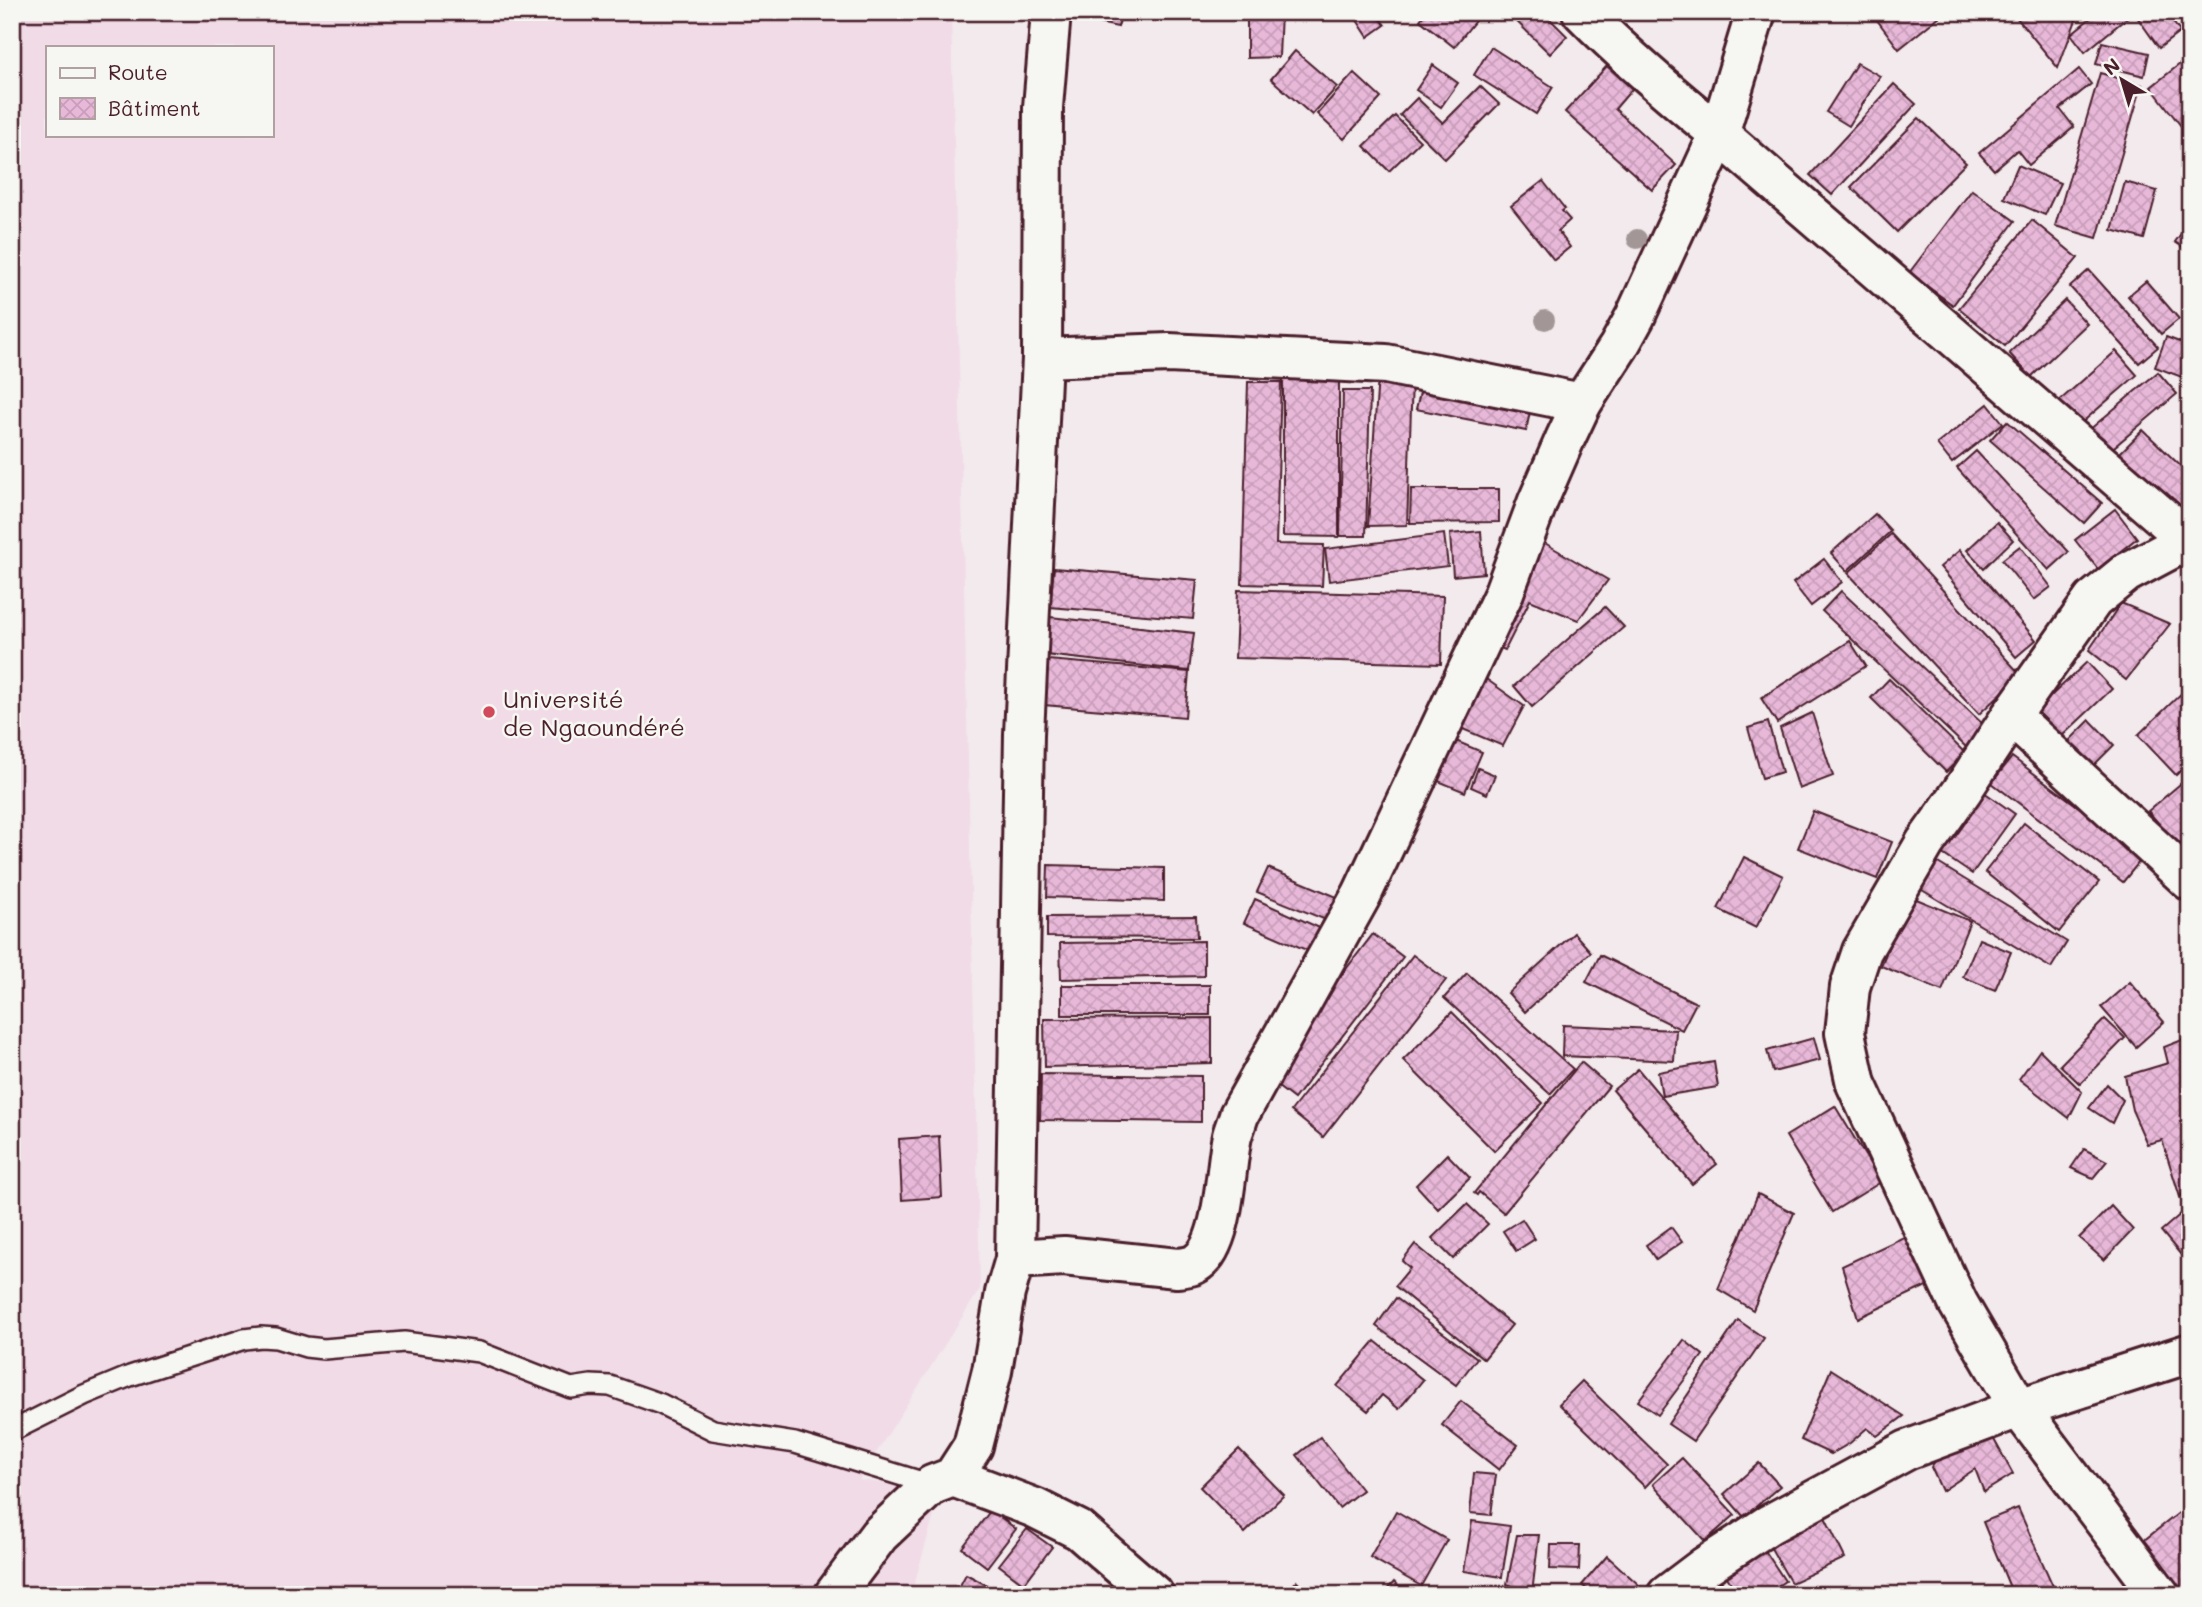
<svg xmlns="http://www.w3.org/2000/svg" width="2202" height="1607" font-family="Mali,sans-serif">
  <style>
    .built { fill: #f0dbe7; fill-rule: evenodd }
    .building { fill: url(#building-cross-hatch); stroke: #4a1f2b; stroke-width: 2 }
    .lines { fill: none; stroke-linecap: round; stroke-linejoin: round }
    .service-casing { stroke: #4a1f2b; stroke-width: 24 }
    .minor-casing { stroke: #4a1f2b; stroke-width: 44 }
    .tertiary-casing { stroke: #4a1f2b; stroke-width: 44 }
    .service { stroke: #f6f6f2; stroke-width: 19 }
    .minor { stroke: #f6f6f2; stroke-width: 38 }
    .tertiary { stroke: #f6f6f2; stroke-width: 38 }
    .tree { fill: #a29696 }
    .poi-dot { fill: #d1495b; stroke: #f6f6f2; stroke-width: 2.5 }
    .labels { text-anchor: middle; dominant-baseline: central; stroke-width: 5; stroke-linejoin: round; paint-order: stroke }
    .poi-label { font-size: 24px; fill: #4a1f2b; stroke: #f6f6f2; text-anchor: start }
  </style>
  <defs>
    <pattern id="building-cross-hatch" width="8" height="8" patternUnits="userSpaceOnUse" patternTransform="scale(1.75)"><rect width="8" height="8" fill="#e8b8d9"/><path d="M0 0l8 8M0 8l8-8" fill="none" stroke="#c89eba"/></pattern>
  </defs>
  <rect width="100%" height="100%" fill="#f3eaed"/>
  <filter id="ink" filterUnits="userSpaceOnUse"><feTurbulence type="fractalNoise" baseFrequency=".0143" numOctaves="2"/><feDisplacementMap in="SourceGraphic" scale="14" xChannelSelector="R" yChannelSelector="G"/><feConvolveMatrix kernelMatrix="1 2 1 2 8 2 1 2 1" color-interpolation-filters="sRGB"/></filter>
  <g filter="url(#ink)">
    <path class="built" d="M12,12H951L980,1289L859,1480L941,1491L911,1595H12ZM47,47H271V135H47Z"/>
    <g class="building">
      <path d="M1080,12H1122L1118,27L1079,19Z"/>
      <path d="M1247,12H1281L1279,57L1247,58Z"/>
      <path d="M1355,12H1375L1385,25L1368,37L1353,14Z"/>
      <path d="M1426,12H1482L1454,47L1420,20Z"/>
      <path d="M1507,12H1543L1567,36L1550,54Z"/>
      <path d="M1871,12H1945L1899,49Z"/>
      <path d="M2012,12H2069L2076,20L2058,68Z"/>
      <path d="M2098,12H2134L2085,52L2071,34Z"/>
      <path d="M2138,12H2166L2180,32L2159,48L2135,14Z"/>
      <path d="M2102,42L2149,53L2144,76L2096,64Z"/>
      <path d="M1491,47L1553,87L1536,114L1474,75Z"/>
      <path d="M1295,51L1337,87L1312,115L1271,79Z"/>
      <path d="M2190,56V120L2181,126L2151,87Z"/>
      <path d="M1857,63L1880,76L1849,126L1826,112Z"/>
      <path d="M1433,65L1458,83L1441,107L1416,90Z"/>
      <path d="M1607,66L1632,89L1615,109L1676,165L1652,190L1565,112Z"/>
      <path d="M2079,69L2091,84L2060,109L2074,127L2029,165L2017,150L1994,170L1979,153Z"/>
      <path d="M1354,73L1381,98L1344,139L1317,114Z"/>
      <path d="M2100,73L2142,85L2097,238L2055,226Z"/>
      <path d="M1894,84L1916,104L1832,195L1810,175Z"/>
      <path d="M1480,86L1499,104L1445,159L1400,115L1417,98L1443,123Z"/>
      <path d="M1395,116L1420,141L1389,171L1364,146Z"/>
      <path d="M1919,118L1966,163L1897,232L1851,187Z"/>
      <path d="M2018,165L2060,183L2045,215L2004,198Z"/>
      <path d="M1543,181L1565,209L1562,211L1570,220L1558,231L1570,247L1554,260L1511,206Z"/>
      <path d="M2125,182L2157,191L2144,239L2112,230Z"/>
      <path d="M1972,190L2015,221L1953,305L1909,273Z"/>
      <path d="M2032,220L2078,258L2005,346L1959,308Z"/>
      <path d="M2190,221V252L2175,242Z"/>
      <path d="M2089,270L2158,347L2139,363L2070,287Z"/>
      <path d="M2146,281L2179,319L2161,334L2128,296Z"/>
      <path d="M2065,300L2087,324L2031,377L2009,353Z"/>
      <path d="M2166,337L2190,346V380L2155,367Z"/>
      <path d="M2116,351L2137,375L2079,425L2058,402Z"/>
      <path d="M2158,372L2177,394L2108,452L2089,430Z"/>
      <path d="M1378,375L1412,379L1407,525L1368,526Z"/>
      <path d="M1283,379H1339V537L1283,536Z"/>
      <path d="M1423,380L1532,402L1526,431L1416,409Z"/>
      <path d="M1248,382H1281L1276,544L1324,545L1322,586L1242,584Z"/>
      <path d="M1343,391H1370L1366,536H1340Z"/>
      <path d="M1988,404L2003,423L1952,463L1937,444Z"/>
      <path d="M2007,421L2102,503L2084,523L1990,440Z"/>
      <path d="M2143,430L2190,475V517L2117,456Z"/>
      <path d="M1976,451L2069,552L2049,570L1957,468Z"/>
      <path d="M1411,489H1499V522L1410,523Z"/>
      <path d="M2115,509L2137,538L2098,569L2075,540Z"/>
      <path d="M1875,514L1891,531L1847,571L1831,553Z"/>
      <path d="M1997,522L2013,540L1984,568L1967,550Z"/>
      <path d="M1481,531L1484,573L1453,576L1450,534Z"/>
      <path d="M1444,534L1448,566L1329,581L1325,549Z"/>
      <path d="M1891,534L2021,675L1979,714L1848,573Z"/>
      <path d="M1531,535L1608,580L1578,620L1530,600L1505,650L1486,642Z"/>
      <path d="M2020,546L2051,587L2034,600L2002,560Z"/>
      <path d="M1960,550L2036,640L2016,657L1940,567Z"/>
      <path d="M1824,559L1842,582L1811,606L1793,583Z"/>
      <path d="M1054,568L1197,580L1193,619L1050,607Z"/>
      <path d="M1238,590L1443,596L1441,664L1235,658Z"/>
      <path d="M1841,591L1985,726L1966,747L1822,611Z"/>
      <path d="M2121,603L2170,624L2126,680L2089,650Z"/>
      <path d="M1605,607L1624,627L1532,707L1514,686Z"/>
      <path d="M1050,617L1194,633L1189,671L1046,655Z"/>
      <path d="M1850,641L1866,666L1777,723L1761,698Z"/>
      <path d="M1048,660L1189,672L1185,717L1044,705Z"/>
      <path d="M2087,662L2112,689L2061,737L2036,710Z"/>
      <path d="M1472,669L1524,706L1503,746L1446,722Z"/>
      <path d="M1889,679L1965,753L1946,772L1871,698Z"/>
      <path d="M2190,685V762L2176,775L2138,735Z"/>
      <path d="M1812,713L1833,776L1799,789L1780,728Z"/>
      <path d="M2090,720L2114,745L2089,770L2065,745Z"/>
      <path d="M1768,722L1782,772L1762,778L1748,728Z"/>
      <path d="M1444,736L1482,752L1465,792L1426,776Z"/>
      <path d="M2012,757L2144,856L2123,882L1992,783Z"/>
      <path d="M1478,768L1495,775L1487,794L1471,787Z"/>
      <path d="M2185,780L2190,786V860L2148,811Z"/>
      <path d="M1984,792L2015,814L1972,874L1941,853Z"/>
      <path d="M1813,811L1892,842L1877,879L1798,848Z"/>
      <path d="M2024,823L2099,882L2059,932L1985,872Z"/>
      <path d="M1744,857L1783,876L1756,928L1718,909Z"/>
      <path d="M1933,860L2067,942L2051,968L1917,887Z"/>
      <path d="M1048,865L1164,868V901L1047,897Z"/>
      <path d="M1268,868L1337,897L1326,920L1257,892Z"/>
      <path d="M1909,896L1970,921L1942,991L1881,966Z"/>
      <path d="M1255,899L1322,929L1311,952L1244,923Z"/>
      <path d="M1196,916L1197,938L1047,937V917Z"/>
      <path d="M1574,933L1591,952L1525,1012L1508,993Z"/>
      <path d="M1373,934L1403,957L1294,1099L1264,1076Z"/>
      <path d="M1979,939L2011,952L1995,990L1963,977Z"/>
      <path d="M1204,941V976L1061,979L1060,943Z"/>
      <path d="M1413,955L1446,980L1323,1137L1291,1111Z"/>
      <path d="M1600,955L1696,1003L1682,1030L1586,982Z"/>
      <path d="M1467,973L1573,1069L1550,1094L1444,998Z"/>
      <path d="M2130,982L2164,1022L2136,1047L2101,1007Z"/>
      <rect x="1062" y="985" width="148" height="30"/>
      <path d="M1452,1012L1543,1103L1494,1151L1403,1060Z"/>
      <path d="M1212,1018V1063L1045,1067L1044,1019Z"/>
      <path d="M2105,1019L2125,1038L2080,1084L2060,1065Z"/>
      <path d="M1563,1025L1676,1030L1674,1061L1562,1056Z"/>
      <path d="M2190,1037V1186L2180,1197L2162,1140L2147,1144L2132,1110L2125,1076L2168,1063L2164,1047Z"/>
      <path d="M1814,1038L1820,1060L1773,1072L1767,1051Z"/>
      <path d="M2040,1050L2082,1092L2069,1118L2019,1079Z"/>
      <path d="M1581,1062L1609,1086L1504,1213L1479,1192L1477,1195L1474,1193Z"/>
      <path d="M1714,1062L1718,1087L1662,1096L1658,1072Z"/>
      <path d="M1638,1069L1717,1164L1692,1184L1613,1090Z"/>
      <path d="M1041,1074L1201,1076V1122L1040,1120Z"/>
      <path d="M2107,1084L2123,1100L2112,1123L2089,1108Z"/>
      <path d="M1835,1106L1881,1182L1832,1212L1786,1136Z"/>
      <path d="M939,1136L942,1197L902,1200L899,1139Z"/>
      <path d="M2084,1149L2107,1161L2093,1178L2071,1168Z"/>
      <path d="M1447,1154L1470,1178L1438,1209L1416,1185Z"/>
      <path d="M1758,1194L1794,1213L1753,1310L1718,1289Z"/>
      <path d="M1467,1204L1488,1224L1453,1259L1432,1238Z"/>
      <path d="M2111,1206L2133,1230L2104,1260L2079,1238Z"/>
      <path d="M2190,1206V1247L2181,1255L2161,1231Z"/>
      <path d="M1522,1219L1535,1239L1516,1251L1503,1231Z"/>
      <path d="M1671,1227L1682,1242L1656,1260L1646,1245Z"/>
      <path d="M1908,1235L1931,1284L1858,1318L1842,1266Z"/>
      <path d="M1415,1244L1512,1325L1484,1359L1395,1286L1410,1268L1402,1261Z"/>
      <path d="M1396,1298L1477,1358L1456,1385L1376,1326Z"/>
      <path d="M1738,1320L1764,1338L1693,1441L1668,1424Z"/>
      <path d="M1684,1340L1703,1355L1658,1415L1638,1401Z"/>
      <path d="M1375,1341L1423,1380L1399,1409L1382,1395L1368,1411L1337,1386Z"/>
      <path d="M1831,1369L1904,1416L1877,1436L1867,1428L1850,1443L1831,1454L1801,1440Z"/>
      <path d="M1582,1381L1667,1464L1645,1487L1559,1404Z"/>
      <path d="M1461,1401L1518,1445L1499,1470L1442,1425Z"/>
      <path d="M1992,1436L2013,1474L1984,1492L1975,1469L1942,1491L1931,1467L1939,1456Z"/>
      <path d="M1320,1437L1362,1490L1339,1508L1297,1455Z"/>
      <path d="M1239,1449L1284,1495L1245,1533L1200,1487Z"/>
      <path d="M1682,1458L1735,1515L1705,1541L1653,1484Z"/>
      <path d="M1759,1463L1780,1486L1744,1517L1724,1494Z"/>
      <path d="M1474,1473L1496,1475L1491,1515L1470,1513Z"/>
      <path d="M2190,1504V1595H2177L2138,1545Z"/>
      <path d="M2018,1508L2057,1595H2013L1983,1522Z"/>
      <path d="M991,1510L1016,1529L987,1567L962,1548Z"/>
      <path d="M1396,1511L1447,1540L1421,1586L1370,1557Z"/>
      <path d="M1824,1515L1845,1558L1791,1583L1768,1543Z"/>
      <path d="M1472,1521L1510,1526L1502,1577L1464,1571Z"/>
      <path d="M1027,1529L1052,1547L1024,1584L999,1565Z"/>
      <path d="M1517,1535H1539L1532,1593L1507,1584Z"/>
      <path d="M1551,1545H1580L1579,1570L1550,1569Z"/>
      <path d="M1764,1549L1785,1581L1764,1595H1739L1725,1574Z"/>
      <path d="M1607,1556L1649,1594L1648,1595H1593L1582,1585Z"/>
      <path d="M966,1574L1005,1595H955Z"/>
      <path d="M1717,1576L1732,1595H1694Z"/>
      <path d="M1297,1581L1311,1595H1283Z"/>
      <path d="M1394,1582L1404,1592L1402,1595H1386L1384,1593Z"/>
    </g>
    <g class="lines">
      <g class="service-casing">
        <path id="service" d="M12,1431L84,1395L130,1376L244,1339L261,1337L276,1338L306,1347L324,1349L404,1342L479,1352L571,1388L591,1385L610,1386L661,1404L713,1430L795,1443L932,1485"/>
      </g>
      <g class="minor-casing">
        <g id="minor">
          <path d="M1582,12C1625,56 1671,95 1719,134L2190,541"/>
          <path d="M1042,358L1169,353L1386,364L1582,403"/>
          <path d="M2011,716L2190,881"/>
          <path d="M1015,1259L1024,734L1042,358L1043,107L1051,12"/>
          <path d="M953,1477L1035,1508L1079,1530L1154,1595"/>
          <path d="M1667,1595L1704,1567L1768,1525L1907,1450L2019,1408L2190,1353"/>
          <path d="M2160,1595L2019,1408L1958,1303L1856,1084L1845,1033L1850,987L1862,951L1925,843L1962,791L2011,716L2093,600L2126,573L2190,539"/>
        </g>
      </g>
      <g class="tertiary-casing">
        <path id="tertiary" d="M834,1595L879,1535L932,1485L953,1477L973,1446L992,1371L1005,1293L1015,1259L1064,1256L1177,1268C1184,1267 1192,1267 1198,1262C1225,1242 1225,1168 1232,1136C1234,1129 1237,1122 1239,1115L1362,894L1503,595L1538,501L1565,439L1582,403L1619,346L1635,317L1719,134L1756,12"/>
      </g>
      <use href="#service" class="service"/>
      <use href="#minor" class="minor"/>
      <use href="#tertiary" class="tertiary"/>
    </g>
    <g class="tree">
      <circle cx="1637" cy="239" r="10"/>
      <circle cx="1545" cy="320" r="10"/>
    </g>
  </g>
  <circle class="poi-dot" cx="489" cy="712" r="7"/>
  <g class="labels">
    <g class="poi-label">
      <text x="503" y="698">Université<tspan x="503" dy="28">de Ngaoundéré</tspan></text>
    </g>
  </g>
  <rect width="2202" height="1607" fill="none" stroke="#f6f6f2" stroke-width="42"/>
  <rect x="21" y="21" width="2160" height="1565" fill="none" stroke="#4a1f2b" stroke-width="2.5" filter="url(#ink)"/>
  <rect x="46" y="46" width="228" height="91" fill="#f6f6f2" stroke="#b1a0a2" stroke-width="2"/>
  <rect x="60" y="68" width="35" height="10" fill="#f6f6f2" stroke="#b1a0a2" stroke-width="2"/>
  <text x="108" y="80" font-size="21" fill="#4a1f2b">Route</text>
  <rect x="60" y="98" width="35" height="21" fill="url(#building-cross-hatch)" stroke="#b1a0a2" stroke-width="2"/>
  <text x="108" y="116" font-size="21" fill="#4a1f2b">Bâtiment</text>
  <g transform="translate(2122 80) rotate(322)" stroke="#f6f6f2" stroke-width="5" paint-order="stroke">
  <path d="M0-5L12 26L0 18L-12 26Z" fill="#4a1f2b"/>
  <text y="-10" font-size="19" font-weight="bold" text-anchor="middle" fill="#4a1f2b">N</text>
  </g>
</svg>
